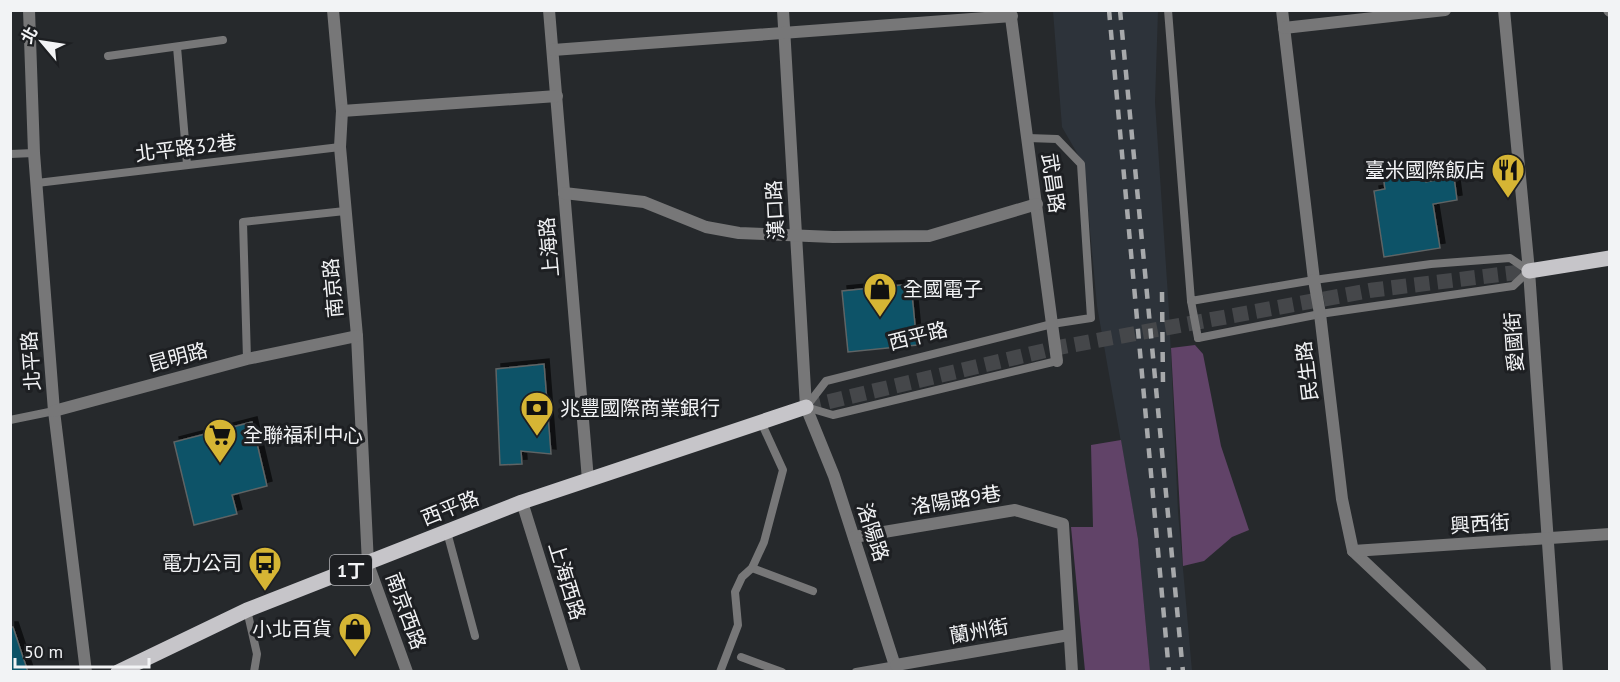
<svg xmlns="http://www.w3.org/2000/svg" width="1620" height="682" font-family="'PT Sans','Noto Sans TC',sans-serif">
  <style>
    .built { fill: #2d333a }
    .green { fill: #614368 }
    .building { fill: #075368; stroke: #5f6465; stroke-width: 1.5; filter: url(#shadow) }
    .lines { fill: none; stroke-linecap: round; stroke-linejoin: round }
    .primary-tunnel { stroke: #45474a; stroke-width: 15; stroke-dasharray: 15 8; stroke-linecap: butt }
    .service { stroke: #777778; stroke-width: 8 }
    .minor { stroke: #777778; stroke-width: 12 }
    .primary { stroke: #c6c5c9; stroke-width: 15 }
    .rail { stroke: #a7a9ab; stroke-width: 4.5; stroke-dasharray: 10 10; stroke-linecap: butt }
    .service-bridge { stroke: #777778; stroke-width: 8 }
    .minor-bridge { stroke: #777778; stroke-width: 12 }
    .labels { text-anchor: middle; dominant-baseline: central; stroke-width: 6; stroke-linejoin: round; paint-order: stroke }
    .shield { fill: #1d1f22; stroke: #b2b3b6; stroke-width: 1.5 }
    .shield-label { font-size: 18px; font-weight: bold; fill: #f2f3f5 }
    .street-label { font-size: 20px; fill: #f2f3f5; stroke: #1d1f22 }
    .poi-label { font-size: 20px; fill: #f2f3f5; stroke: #1d1f22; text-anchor: end }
  </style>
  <defs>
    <filter id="shadow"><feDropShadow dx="5" dy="-5" stdDeviation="0" flood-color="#0009"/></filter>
  </defs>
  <rect width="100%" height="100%" fill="#26292c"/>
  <path class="built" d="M1053,11H1158L1155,102L1169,311L1178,512L1192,671H1150L1138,539L1097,306L1084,165L1062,127Z"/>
  <g class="green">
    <path d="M1195,345L1203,354L1221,446L1249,530L1232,537L1204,561L1183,566L1171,348Z"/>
    <path d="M1121,440L1138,539L1150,671H1085L1071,527H1093L1091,445Z"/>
  </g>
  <g class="building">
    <path d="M1424,168L1426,182L1454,177L1457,200L1433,204L1440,248L1384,257L1374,191L1385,189L1383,175Z"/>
    <path d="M911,284L917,345L848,352L842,291Z"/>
    <path d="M544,364L551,454L521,451L522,464L500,465L496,369Z"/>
    <path d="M252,422L267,486L232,495L237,514L194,525L174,442Z"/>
    <path d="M10,627H13L28,672H10Z"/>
  </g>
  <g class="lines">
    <path class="primary-tunnel" d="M806,407L1056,348L1373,290L1529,271"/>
    <g class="service">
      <path d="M1168,10L1191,301L1314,280L1431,264L1510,258L1529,271L1513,286L1320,314L1198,338"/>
      <path d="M177,47L187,164"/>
      <path d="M108,56L223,40"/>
      <path d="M1028,138L1057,139L1081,164L1091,318L1052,324L826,381L806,407L833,415L1057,361"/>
      <path d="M10,154L34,153"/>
      <path d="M37,183L340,147"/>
      <path d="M247,359L243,222L345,211"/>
      <path d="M10,420L54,411"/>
      <path d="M447,532L475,636"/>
      <path d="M752,568L813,591"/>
      <path d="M247,610L257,654L254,672"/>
      <path d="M741,657L782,672"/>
      <path d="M720,672L738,625L735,592L742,577L752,568L764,542L783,470L761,422"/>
      <path d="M856,672L896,665"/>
    </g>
    <g class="minor">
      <path d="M29,10L34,153L54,411L86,672"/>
      <path d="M333,10L342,111L340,147L357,336L368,564L407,672"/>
      <path d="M549,10L588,480"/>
      <path d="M783,10L806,407L834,476L897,672"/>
      <path d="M1010,10L1052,324"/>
      <path d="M1282,10L1314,280"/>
      <path d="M1504,10L1529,271L1557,672"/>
      <path d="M1609,10L1610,11"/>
      <path d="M1284,28L1445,10"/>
      <path d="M553,50L1012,16"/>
      <path d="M342,111L557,96"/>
      <path d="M564,193L644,202L706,227L739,233L833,237L929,236L1037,204"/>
      <path d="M1320,314L1342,499L1353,551L1481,672"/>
      <path d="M54,411L247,359L357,336"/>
      <path d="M522,502L575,672"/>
      <path d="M854,537L1015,510L1063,524L1072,672"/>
      <path d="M1353,551L1610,534"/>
      <path d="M896,665L1069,635"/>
    </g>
    <g class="primary">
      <path d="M1529,271L1610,258"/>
      <path d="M118,672L247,610L522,502L806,407"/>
    </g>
    <g class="rail">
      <path d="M1109,10L1169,672"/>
      <path d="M1120,10L1183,672"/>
      <path d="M1162,292L1163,385"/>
    </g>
    <path class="service-bridge" d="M1191,301L1198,338"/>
    <g class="minor-bridge">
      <path d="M1314,280L1320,314"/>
      <path d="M1052,324L1057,361"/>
    </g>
  </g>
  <defs>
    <g id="restaurant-pin" transform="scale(1.725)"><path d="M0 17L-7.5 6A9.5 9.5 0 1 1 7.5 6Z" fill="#d6b534" stroke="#1d1f22"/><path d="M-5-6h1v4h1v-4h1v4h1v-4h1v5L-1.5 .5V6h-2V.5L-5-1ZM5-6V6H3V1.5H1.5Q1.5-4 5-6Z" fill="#111"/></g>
    <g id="shop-pin" transform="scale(1.725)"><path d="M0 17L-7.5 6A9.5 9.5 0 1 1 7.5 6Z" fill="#d6b534" stroke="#1d1f22"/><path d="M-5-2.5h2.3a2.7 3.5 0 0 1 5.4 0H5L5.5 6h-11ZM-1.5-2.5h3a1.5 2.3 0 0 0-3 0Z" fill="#111"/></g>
    <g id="bank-pin" transform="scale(1.725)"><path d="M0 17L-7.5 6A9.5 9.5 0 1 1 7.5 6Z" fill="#d6b534" stroke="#1d1f22"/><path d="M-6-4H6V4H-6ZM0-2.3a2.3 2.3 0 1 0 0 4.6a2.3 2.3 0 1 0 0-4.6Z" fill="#111"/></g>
    <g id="supermarket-pin" transform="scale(1.725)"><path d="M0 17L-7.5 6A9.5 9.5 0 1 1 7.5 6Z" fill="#d6b534" stroke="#1d1f22"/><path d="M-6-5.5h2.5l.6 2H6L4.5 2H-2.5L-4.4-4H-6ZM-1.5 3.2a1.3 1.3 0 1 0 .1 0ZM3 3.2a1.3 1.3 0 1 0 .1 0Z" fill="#111"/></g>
    <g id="bus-pin" transform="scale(1.725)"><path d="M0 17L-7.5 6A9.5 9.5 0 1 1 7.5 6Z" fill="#d6b534" stroke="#1d1f22"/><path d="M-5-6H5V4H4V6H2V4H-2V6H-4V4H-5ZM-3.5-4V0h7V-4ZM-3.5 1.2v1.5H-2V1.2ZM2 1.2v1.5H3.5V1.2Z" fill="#111"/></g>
  </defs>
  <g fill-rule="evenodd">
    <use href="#restaurant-pin" x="1508" y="170"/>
    <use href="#shop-pin" x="880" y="289"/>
    <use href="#bank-pin" x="537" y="408"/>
    <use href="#supermarket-pin" x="220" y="435"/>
    <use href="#bus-pin" x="265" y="563"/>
    <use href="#shop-pin" x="355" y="629"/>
  </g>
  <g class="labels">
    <rect class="shield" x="330" y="555" width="42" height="30" rx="4.5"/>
    <g class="shield-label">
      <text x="351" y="570">1丁</text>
    </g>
    <g class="street-label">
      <text transform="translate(186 148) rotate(-7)">北平路32巷</text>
      <text transform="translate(1053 183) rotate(82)">武昌路</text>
      <text transform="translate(775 210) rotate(-93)">漢口路</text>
      <text transform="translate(549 247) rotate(-95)">上海路</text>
      <text transform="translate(333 288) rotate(-95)">南京路</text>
      <text transform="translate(918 336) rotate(-14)">西平路</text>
      <text transform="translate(1514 342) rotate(-94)">愛國街</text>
      <text transform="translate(178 357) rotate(-15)">昆明路</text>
      <text transform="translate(31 361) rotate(-94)">北平路</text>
      <text transform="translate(1307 371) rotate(-97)">民生路</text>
      <text transform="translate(956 500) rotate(-9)">洛陽路9巷</text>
      <text transform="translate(450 508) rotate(-22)">西平路</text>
      <text transform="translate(1480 524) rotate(-4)">興西街</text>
      <text transform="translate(873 532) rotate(72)">洛陽路</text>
      <text transform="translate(567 581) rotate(73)">上海西路</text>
      <text transform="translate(406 611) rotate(70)">南京西路</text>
      <text transform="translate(979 631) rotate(-10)">蘭州街</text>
    </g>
    <g class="poi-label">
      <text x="1485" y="170">臺米國際飯店</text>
      <text x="903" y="289" text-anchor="start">全國電子</text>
      <text x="560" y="408" text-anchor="start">兆豐國際商業銀行</text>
      <text x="243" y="435" text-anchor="start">全聯福利中心</text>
      <text x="242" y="563">電力公司</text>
      <text x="332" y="629">小北百貨</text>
    </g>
  </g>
  <rect width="1620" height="682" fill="none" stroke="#f2f3f5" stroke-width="24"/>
  <g transform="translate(42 42) rotate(299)" stroke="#1d1f22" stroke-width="4.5" paint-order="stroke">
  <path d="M0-4.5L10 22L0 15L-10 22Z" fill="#f2f3f5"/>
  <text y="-9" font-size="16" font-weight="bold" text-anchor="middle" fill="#f2f3f5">北</text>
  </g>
  <path d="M15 658v9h134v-9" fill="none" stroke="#f2f3f5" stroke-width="3"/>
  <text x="24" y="658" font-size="18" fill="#f2f3f5" stroke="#1d1f22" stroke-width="4.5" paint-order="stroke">50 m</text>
</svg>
